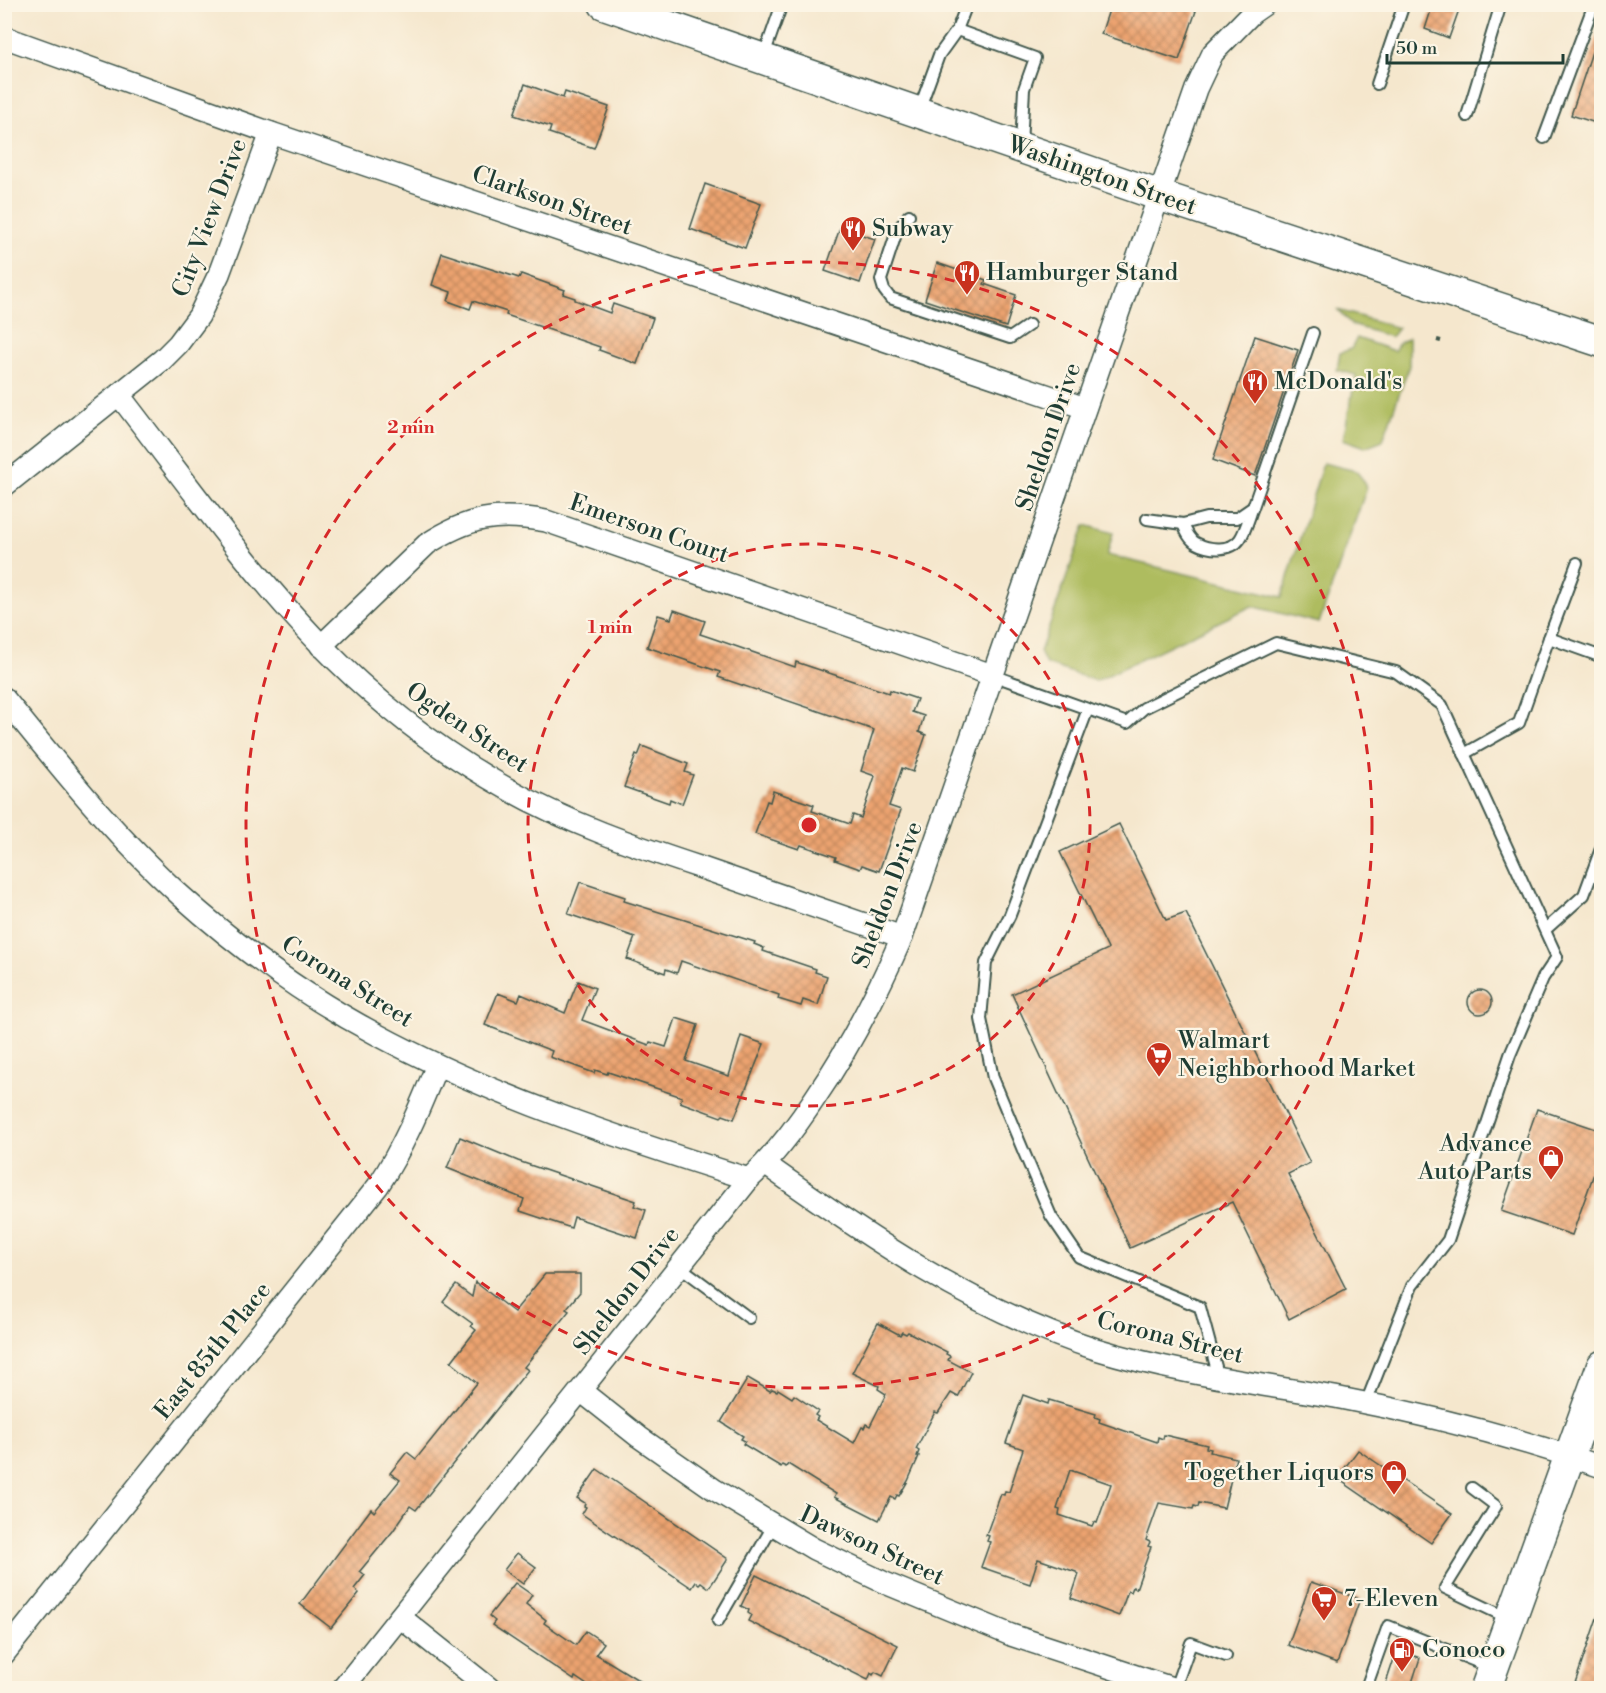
<svg xmlns="http://www.w3.org/2000/svg" width="1606" height="1693" font-family="'Libre Bodoni',serif">
  <style>
    .green { fill: #aebc5e; stroke: #667c49; stroke-width: 1.5 }
    .building { fill: url(#building-cross-hatch); fill-rule: evenodd }
    .lines { fill: none; stroke-linecap: round; stroke-linejoin: round }
    .service-casing { stroke: #3f564b; stroke-width: 14 }
    .minor-casing { stroke: #3f564b; stroke-width: 24 }
    .secondary-casing { stroke: #3f564b; stroke-width: 33 }
    .path { stroke: #3f564b; stroke-width: 4; stroke-dasharray: 4.5 4.5; stroke-linecap: butt }
    .service { stroke: #fff; stroke-width: 10 }
    .minor { stroke: #fff; stroke-width: 21 }
    .secondary { stroke: #fff; stroke-width: 30 }
    .ring { fill: none; stroke: #d62828; stroke-width: 3; stroke-dasharray: 10 8 }
    .labels { text-anchor: middle; dominant-baseline: central; stroke-width: 4.5; stroke-linejoin: round; paint-order: stroke }
    .street-label { font-size: 24px; fill: #1f3d34; stroke: #fcf5e5 }
    .poi-label { font-size: 24px; fill: #1f3d34; stroke: #fcf5e5; text-anchor: start }
    .centre { fill: #d62828; stroke: #fcf5e5; stroke-width: 3 }
    .ring-label { font-size: 18px; text-anchor: middle; font-weight: bold; fill: #d62828; stroke: #fcf5e5; stroke-width: 4.5; stroke-linejoin: round; paint-order: stroke }
  </style>
  <defs>
    <pattern id="building-cross-hatch" width="8" height="8" patternUnits="userSpaceOnUse" patternTransform="scale(1.5)"><rect width="8" height="8" fill="#eca36f"/><path d="M0 0l8 8M0 8l8-8" fill="none" stroke="#bf865c"/></pattern>
  </defs>
  <rect width="100%" height="100%" fill="#fcf5e5"/>
  <filter id="ink" filterUnits="userSpaceOnUse"><feTurbulence type="fractalNoise" baseFrequency=".0167" numOctaves="2"/><feDisplacementMap in="SourceGraphic" scale="12" xChannelSelector="R" yChannelSelector="G"/><feConvolveMatrix kernelMatrix="1 2 1 2 8 2 1 2 1" color-interpolation-filters="sRGB"/></filter>
  <filter id="wash" filterUnits="userSpaceOnUse"><feTurbulence type="fractalNoise" baseFrequency=".008" numOctaves="4" result="noise"/><feDisplacementMap in="SourceGraphic" scale="24" xChannelSelector="R" yChannelSelector="G"/><feGaussianBlur stdDeviation="1.35" result="paint"/><feColorMatrix in="noise" values="0 0 0 0 0 0 0 0 0 0 0 0 0 0 0 0 0 1.4 0 .05"/><feComposite in="paint" operator="in"/></filter>
  <g filter="url(#wash)">
    <rect width="100%" height="100%" fill="#f5e7cd"/>
    <g class="green">
      <path d="M1338,310L1398,328L1391,337L1352,325Z"/>
      <path d="M1357,338L1394,351L1399,343L1409,338V366L1383,440L1365,447L1343,439L1356,375L1337,370L1340,353L1351,349Z"/>
      <path d="M1323,463L1356,471L1364,481L1366,490L1319,623L1252,606L1096,681L1046,664L1040,652L1085,525L1113,533L1107,555L1282,597Z"/>
    </g>
    <g id="blocks">
      <g class="building">
        <path d="M1111,4H1176L1196,11L1179,60L1101,34Z"/>
        <path d="M1433,4H1461L1449,38L1425,29Z"/>
        <path d="M1598,34H1602V125L1571,115Z"/>
        <path d="M525,84L563,98L565,92L609,107L594,148L549,133L551,127L514,115Z"/>
        <path d="M705,184L761,204L745,248L690,229Z"/>
        <path d="M840,228L875,239L860,283L825,271Z"/>
        <path d="M442,253L519,278L521,274L565,290L563,294L575,298V300L610,313L613,304L653,318L637,364L599,350L600,347L506,315L507,312L473,301L470,309L448,301L451,292L432,285Z"/>
        <path d="M937,263L986,280L984,284L1016,295L1006,327L925,300Z"/>
        <path d="M1255,336L1298,350L1255,476L1213,460Z"/>
        <path d="M674,610L705,621L700,634L712,638L795,667L796,662L889,693L890,690L917,699L912,712L924,716L919,732L926,735L913,772L902,768L889,806L901,810L879,871L862,865L860,869L835,860L836,857L801,845L799,849L755,834L767,801L770,802L773,791L814,805L812,811L850,824L853,815L861,818L875,776L861,771L874,730L718,677L720,672L647,647L658,615L671,619Z"/>
        <path d="M642,746L688,764L685,772L693,775L682,804L670,799L669,803L624,787L636,755L638,756Z"/>
        <path d="M1119,824L1166,920L1186,913L1310,1163L1288,1174L1346,1289L1289,1319L1232,1202L1130,1248L1012,994L1108,949L1060,852Z"/>
        <path d="M580,882L625,897L624,901L755,942L754,944L764,948L763,951L816,969L815,972L827,976L818,1005L803,1000L801,1006L778,999L779,995L681,961L677,973L666,969L665,973L627,959L635,937L568,914Z"/>
        <path d="M578,981L595,988L582,1020L649,1045L650,1042L666,1047L676,1018L698,1025L686,1061L729,1076L741,1036L764,1044L734,1119L723,1115L721,1117L680,1102L682,1097L608,1072L607,1074L595,1070L594,1073L550,1057L552,1051L485,1025L498,993L518,1001L521,994L565,1013Z"/>
        <circle cx="1480" cy="1002" r="12"/>
        <path d="M1537,1109L1602,1131V1151L1572,1235L1501,1211Z"/>
        <path d="M460,1137L518,1161L636,1201L634,1206L646,1210L637,1238L574,1217L571,1228L520,1211L524,1199L447,1168Z"/>
        <path d="M545,1274H580V1292L566,1309L569,1311L524,1367L528,1370L416,1510L410,1506L393,1531L360,1571L365,1575L354,1589L359,1593L331,1628L300,1604L371,1509L374,1512L400,1480L390,1473L407,1452L416,1459L477,1383L451,1362L476,1330L471,1326L473,1324L443,1302L456,1285L472,1297L475,1282L514,1312Z"/>
        <path d="M878,1323L900,1335L902,1332L906,1334L908,1332L947,1352L946,1354L950,1356L948,1360L971,1372L958,1397L951,1393L938,1413L935,1412L916,1449L919,1451L917,1456H919L908,1481L899,1496L897,1495L895,1499L891,1497L879,1520L834,1497L836,1494L788,1464L786,1467L782,1465L781,1467L766,1458L743,1444L745,1441L741,1439L743,1436L721,1422L748,1378L770,1391L772,1389L777,1391L778,1389L792,1398L794,1395L818,1411L815,1415L818,1417L816,1420L854,1443L862,1427L864,1428L866,1424L870,1426L886,1394L878,1389L879,1386L852,1373Z"/>
        <path d="M1023,1395L1048,1404L1049,1400L1096,1414L1095,1417L1100,1419L1099,1422L1157,1442L1158,1437L1163,1439L1164,1435L1207,1445L1206,1448L1211,1449L1210,1452L1236,1458L1224,1508L1199,1503L1198,1507L1194,1506L1193,1509L1159,1503L1146,1540L1150,1542L1148,1546L1151,1547L1142,1572L1136,1589L1133,1587L1131,1592L1128,1591L1119,1616L1071,1598L1079,1574L1076,1572L1038,1559L1030,1584L981,1567L990,1542L987,1541L989,1536L986,1535L995,1510L1001,1494L1004,1495L1005,1491L1009,1492L1023,1449L1006,1443ZM1070,1470L1111,1484L1097,1523L1094,1522L1092,1526L1059,1515L1060,1510L1057,1509Z"/>
        <path d="M1358,1450L1452,1514L1431,1543L1337,1478Z"/>
        <path d="M597,1469L728,1559L709,1588L701,1582L699,1584L696,1582L692,1588L582,1514L586,1507L584,1506L585,1503L577,1498Z"/>
        <path d="M517,1553L536,1567L523,1584L504,1570Z"/>
        <path d="M756,1575L898,1645L883,1676L875,1672L873,1675L871,1673L868,1680L748,1621L751,1615L748,1613L749,1610L741,1606Z"/>
        <path d="M1311,1582L1360,1599L1337,1663L1288,1645Z"/>
        <path d="M515,1583L532,1595L526,1604L546,1620L544,1623L576,1645L586,1631L604,1643L596,1654L653,1689H593L575,1677L574,1680L492,1625L495,1621L489,1616Z"/>
        <path d="M1598,1615H1602V1689H1573Z"/>
        <path d="M1397,1650L1420,1658L1410,1689H1384Z"/>
      </g>
    </g>
  </g>
  <g filter="url(#ink)">
    <use href="#blocks" fill-opacity="0" stroke="#3f564b" stroke-width="1.5"/>
    <g class="lines">
      <g class="service-casing">
        <g id="service">
          <path d="M957,30L1035,58L1024,89L1021,145"/>
          <path d="M763,58L782,4"/>
          <path d="M1377,84L1404,4"/>
          <path d="M919,110L939,55L957,30L967,4"/>
          <path d="M1467,116L1501,4"/>
          <path d="M1544,138L1594,4"/>
          <path d="M909,215L897,231L881,280L884,290L890,298L1010,338L1029,325"/>
          <path d="M1147,519L1183,524L1206,518H1237L1253,507L1313,333"/>
          <path d="M1183,524C1186,531 1189,539 1196,543C1209,550 1231,552 1240,539C1246,530 1249,517 1253,507"/>
          <path d="M1549,638L1577,563"/>
          <path d="M992,675L1127,723L1144,708L1276,643L1396,672L1442,705L1557,957L1543,978L1510,1055L1448,1240L1412,1286L1366,1403"/>
          <path d="M1088,709L1010,915L986,963L981,1019L993,1078L1023,1150L1051,1216L1079,1257L1200,1307L1219,1378"/>
          <path d="M1464,754L1519,723L1549,638L1602,657"/>
          <path d="M1545,930L1584,895L1602,846"/>
          <path d="M679,1266L749,1318"/>
          <path d="M1472,1488L1496,1506L1445,1588L1510,1619"/>
          <path d="M718,1621L773,1526"/>
          <path d="M1175,1688L1191,1643L1226,1656"/>
          <path d="M1366,1688L1388,1626L1490,1667"/>
        </g>
      </g>
      <g class="minor-casing">
        <g id="minor">
          <path d="M4,37L271,133L1085,408"/>
          <path d="M119,395C184,479 246,567 320,644C374,700 438,750 506,788C568,823 635,846 702,868C768,891 835,914 902,937"/>
          <path d="M4,486L162,360L178,344L199,316L219,274L271,133"/>
          <path d="M321,646L427,544C469,517 497,512 546,521L992,675"/>
          <path d="M4,698C60,767 114,835 180,895C239,948 306,997 376,1034C493,1097 622,1139 749,1179"/>
          <path d="M765,1164C868,1237 974,1310 1096,1349C1174,1373 1254,1383 1335,1397C1425,1414 1515,1437 1602,1467"/>
          <path d="M581,1391L639,1437L715,1490L814,1549L885,1583L1011,1635L1172,1688"/>
          <path d="M400,1617L489,1688"/>
          <path d="M4,1654L378,1186C403,1148 420,1107 437,1065"/>
          <path d="M343,1688L749,1179C775,1155 796,1127 815,1098C850,1047 877,994 902,937L1196,89L1213,53L1252,13L1265,4"/>
        </g>
      </g>
      <g class="secondary-casing">
        <g id="secondary">
          <path d="M604,4L1158,195L1602,342"/>
          <path d="M1486,1688L1602,1366"/>
        </g>
      </g>
      <path class="path" d="M1437,340L1441,341"/>
      <use href="#service" class="service"/>
      <use href="#minor" class="minor"/>
      <use href="#secondary" class="secondary"/>
    </g>
  </g>
  <g class="ring">
    <circle cx="809" cy="825" r="281"/>
    <circle cx="809" cy="825" r="563"/>
  </g>
  <defs>
    <g id="restaurant-pin" transform="scale(1.35)"><path d="M0 17L-7.5 6A9.5 9.5 0 1 1 7.5 6Z" fill="#c8321e" stroke="#fcf5e5"/><path d="M-5-6h1v4h1v-4h1v4h1v-4h1v5L-1.5 .5V6h-2V.5L-5-1ZM5-6V6H3V1.5H1.5Q1.5-4 5-6Z" fill="#fff"/></g>
    <g id="supermarket-pin" transform="scale(1.35)"><path d="M0 17L-7.5 6A9.5 9.5 0 1 1 7.5 6Z" fill="#c8321e" stroke="#fcf5e5"/><path d="M-6-5.5h2.5l.6 2H6L4.5 2H-2.5L-4.4-4H-6ZM-1.5 3.2a1.3 1.3 0 1 0 .1 0ZM3 3.2a1.3 1.3 0 1 0 .1 0Z" fill="#fff"/></g>
    <g id="shop-pin" transform="scale(1.35)"><path d="M0 17L-7.5 6A9.5 9.5 0 1 1 7.5 6Z" fill="#c8321e" stroke="#fcf5e5"/><path d="M-5-2.5h2.3a2.7 3.5 0 0 1 5.4 0H5L5.5 6h-11ZM-1.5-2.5h3a1.5 2.3 0 0 0-3 0Z" fill="#fff"/></g>
    <g id="fuel-pin" transform="scale(1.35)"><path d="M0 17L-7.5 6A9.5 9.5 0 1 1 7.5 6Z" fill="#c8321e" stroke="#fcf5e5"/><path d="M-5.5-6h7V0h2V4h1.3V-2.5L3-4.5l.8-.8L6-3V5H2.5V1h-1V6h-7ZM-4.2-4.7v3.2H.2V-4.7Z" fill="#fff"/></g>
  </defs>
  <g fill-rule="evenodd">
    <use href="#restaurant-pin" x="853" y="229"/>
    <use href="#restaurant-pin" x="967" y="273"/>
    <use href="#restaurant-pin" x="1255" y="382"/>
    <use href="#supermarket-pin" x="1159" y="1055"/>
    <use href="#shop-pin" x="1551" y="1158"/>
    <use href="#shop-pin" x="1394" y="1473"/>
    <use href="#supermarket-pin" x="1324" y="1599"/>
    <use href="#fuel-pin" x="1402" y="1650"/>
  </g>
  <g class="labels">
    <g class="street-label">
      <text transform="translate(1102 176) rotate(19)">Washington Street</text>
      <text transform="translate(552 201) rotate(19)">Clarkson Street</text>
      <text transform="translate(210 218) rotate(-69)">City View Drive</text>
      <text transform="translate(1049 437) rotate(-71)">Sheldon Drive</text>
      <text transform="translate(649 529) rotate(19)">Emerson Court</text>
      <text transform="translate(467 728) rotate(34)">Ogden Street</text>
      <text transform="translate(888 895) rotate(-69)">Sheldon Drive</text>
      <text transform="translate(347 982) rotate(32)">Corona Street</text>
      <text transform="translate(627 1291) rotate(-52)">Sheldon Drive</text>
      <text transform="translate(1170 1338) rotate(14)">Corona Street</text>
      <text transform="translate(213 1351) rotate(-51)">East 85th Place</text>
      <text transform="translate(872 1546) rotate(25)">Dawson Street</text>
    </g>
    <g class="poi-label">
      <text x="872" y="229">Subway</text>
      <text x="986" y="273">Hamburger Stand</text>
      <text x="1274" y="382">McDonald's</text>
      <text x="1178" y="1041">Walmart<tspan x="1178" dy="28">Neighborhood Market</tspan></text>
      <text x="1532" y="1144" text-anchor="end">Advance<tspan x="1532" dy="28">Auto Parts</tspan></text>
      <text x="1374" y="1473" text-anchor="end">Together Liquors</text>
      <text x="1344" y="1599">7-Eleven</text>
      <text x="1422" y="1650">Conoco</text>
    </g>
  </g>
  <circle cx="809" cy="825" r="9" class="centre"/>
  <g class="ring-label">
    <text x="411" y="433">2 min</text>
    <text x="610" y="633">1 min</text>
  </g>
  <rect width="1606" height="1693" fill="none" stroke="#fcf5e5" stroke-width="24"/>
  <path d="M1387 54v9h176v-9" fill="none" stroke="#1f3d34" stroke-width="3"/>
  <text x="1396" y="54" font-size="18" fill="#1f3d34" stroke="#fcf5e5" stroke-width="4.5" paint-order="stroke">50 m</text>
</svg>
